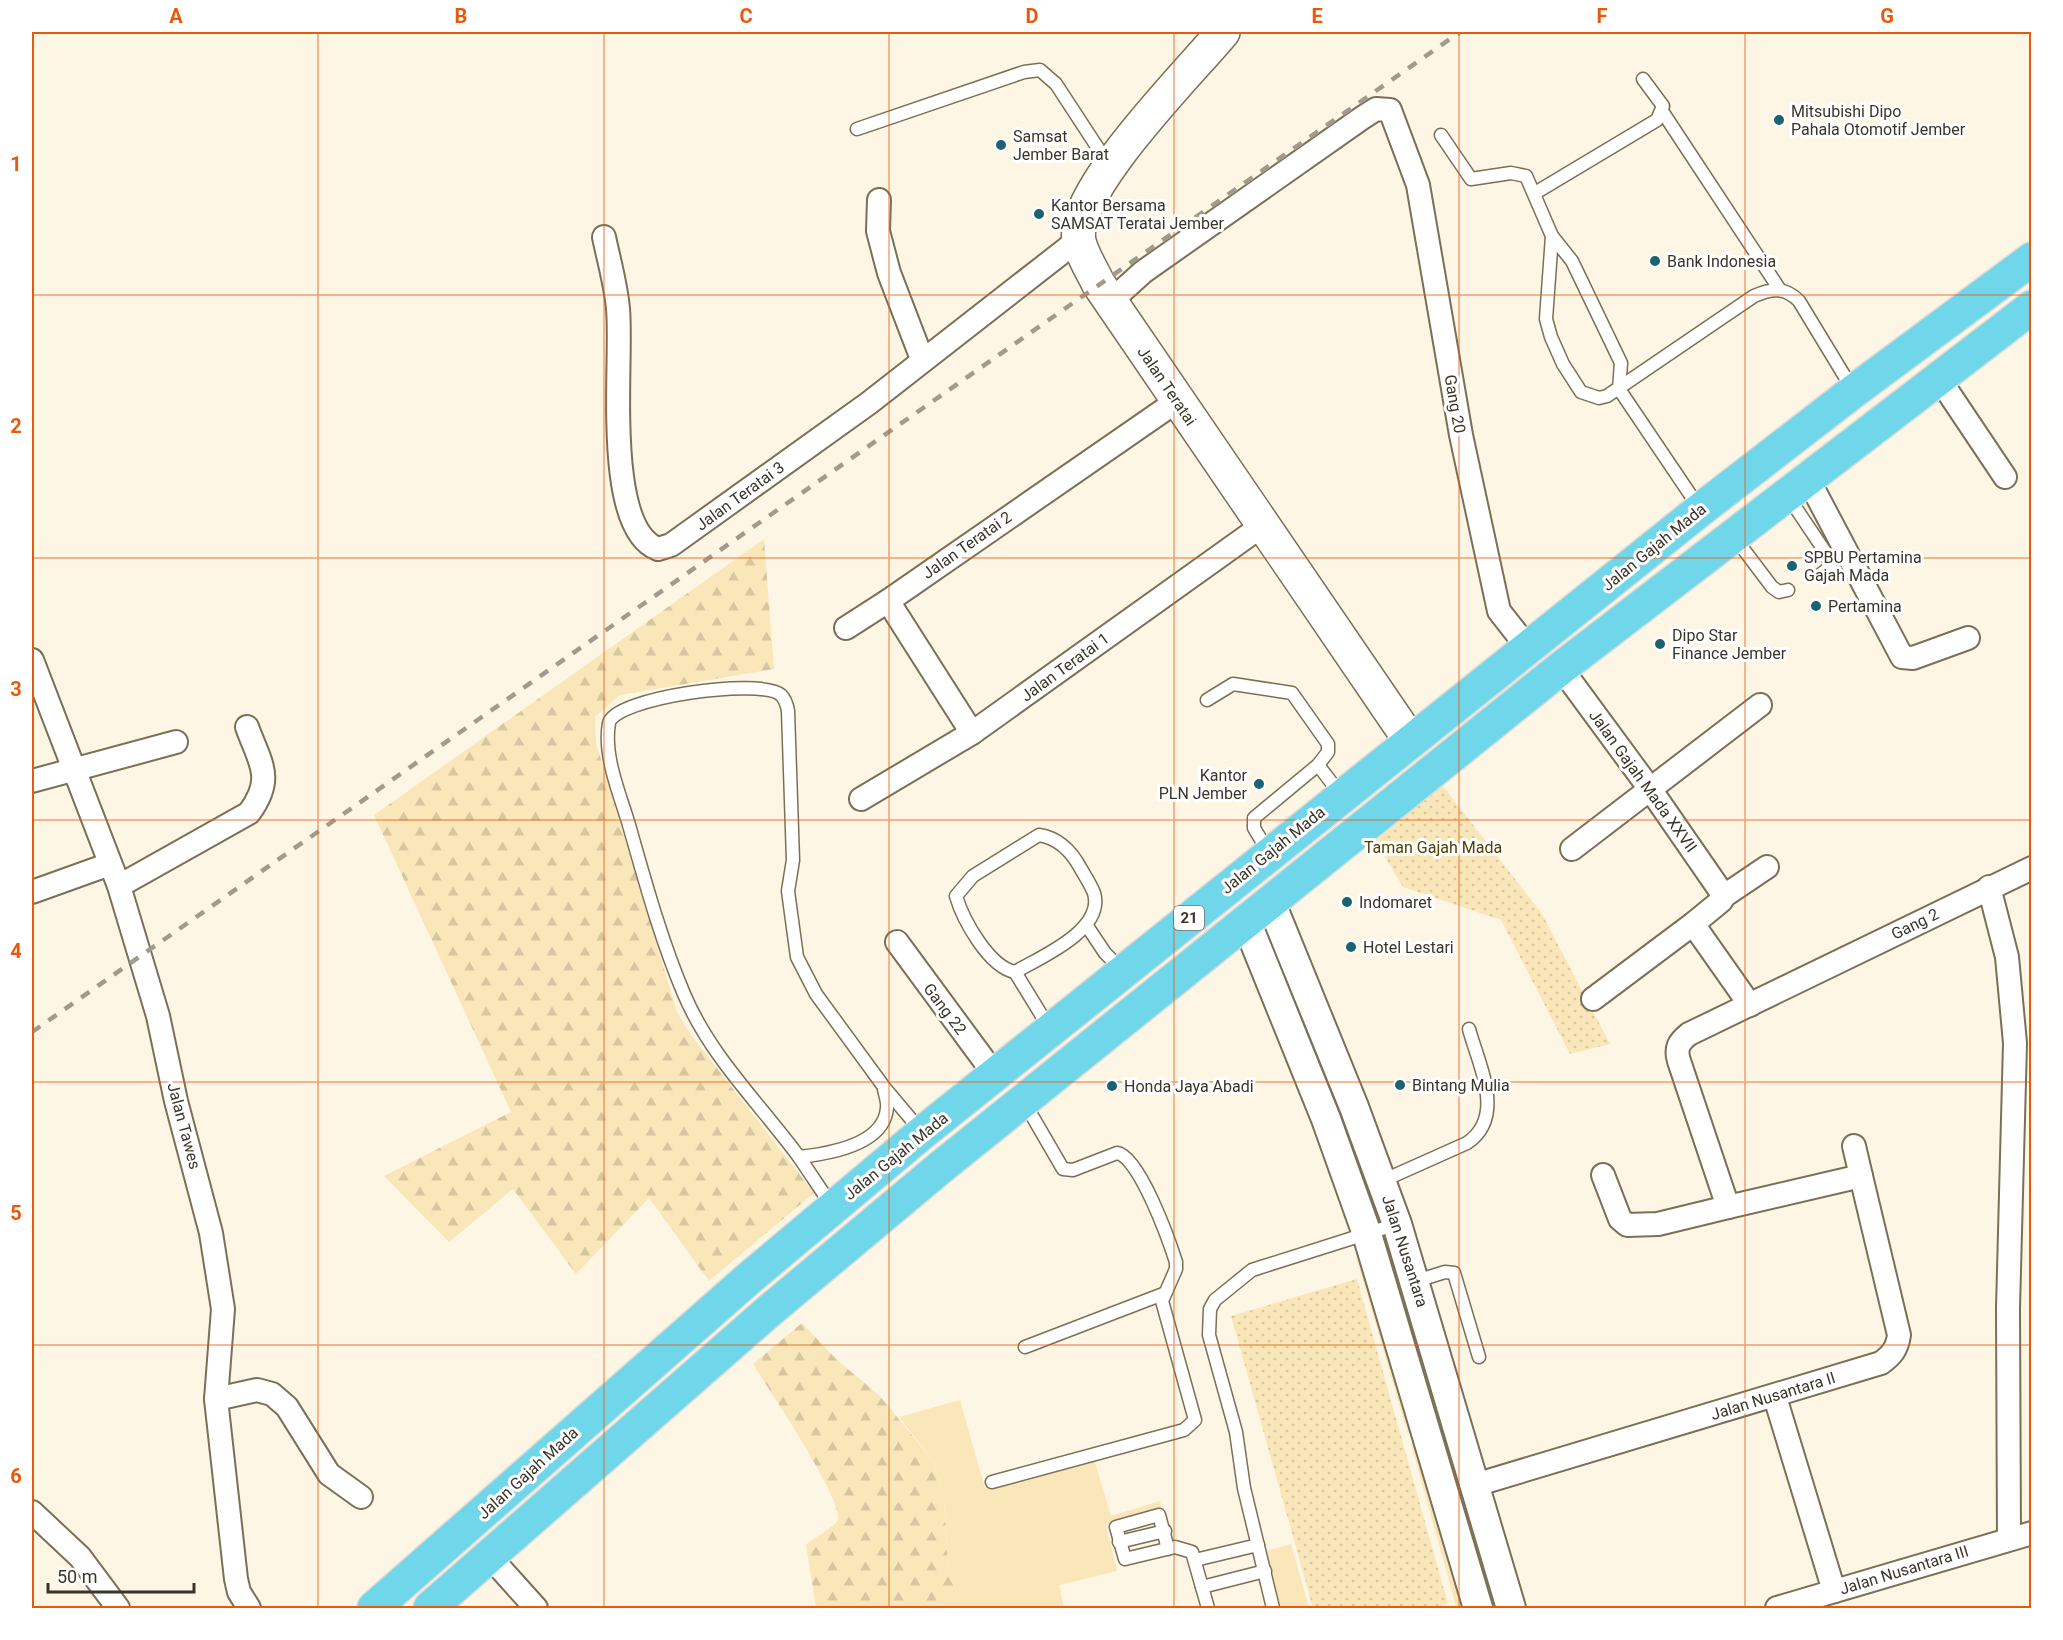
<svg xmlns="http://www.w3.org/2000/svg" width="2063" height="1640" font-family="Roboto,sans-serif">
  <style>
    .grass { fill: #f9e7ba }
    .forest { fill: url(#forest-firs) }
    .park { fill: url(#park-dots) }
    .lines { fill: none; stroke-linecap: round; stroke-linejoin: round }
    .service-casing { stroke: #7b7056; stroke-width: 15 }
    .minor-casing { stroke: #7b7056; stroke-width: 26 }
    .tertiary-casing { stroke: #7b7056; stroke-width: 32 }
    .secondary-casing { stroke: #7b7056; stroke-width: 36 }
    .trunk-casing { stroke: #dbdbd8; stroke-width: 36 }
    .service { stroke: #fff; stroke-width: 12 }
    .minor { stroke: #fff; stroke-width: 22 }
    .tertiary { stroke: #fff; stroke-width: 28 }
    .secondary { stroke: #fff; stroke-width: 33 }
    .trunk { stroke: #70d7ea; stroke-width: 33 }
    .rail { stroke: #a19b8d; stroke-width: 4.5; stroke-dasharray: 10 10; stroke-linecap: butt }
    .grid { fill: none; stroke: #e8590c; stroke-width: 1.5; stroke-opacity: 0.55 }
    .poi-dot { fill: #1a6471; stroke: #fff; stroke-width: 2 }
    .labels { text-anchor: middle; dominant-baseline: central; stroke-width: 6; stroke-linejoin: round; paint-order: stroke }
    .shield { fill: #fff; stroke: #747269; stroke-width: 1.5 }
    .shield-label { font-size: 15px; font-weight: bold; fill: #393529 }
    .poi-label { font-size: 16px; fill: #393529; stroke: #fff; text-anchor: start }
    .street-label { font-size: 16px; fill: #393529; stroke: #fff }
    .park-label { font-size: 16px; fill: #513e01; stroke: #fff }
    .neatline { fill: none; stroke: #e8590c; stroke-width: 2 }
    .grid-label { font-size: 20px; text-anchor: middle; font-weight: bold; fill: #e8590c }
  </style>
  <defs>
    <pattern id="forest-firs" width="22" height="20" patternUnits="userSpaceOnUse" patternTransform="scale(1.5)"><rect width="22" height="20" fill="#f9e7ba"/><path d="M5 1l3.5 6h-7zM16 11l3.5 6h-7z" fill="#d6c7a0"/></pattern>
    <pattern id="park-dots" width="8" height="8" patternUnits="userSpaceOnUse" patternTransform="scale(1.5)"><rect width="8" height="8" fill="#f9e7ba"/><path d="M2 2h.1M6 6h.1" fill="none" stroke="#d6c7a0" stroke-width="1.8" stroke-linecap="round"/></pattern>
  </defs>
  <rect width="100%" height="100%" fill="#fdf6e5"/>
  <g class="grass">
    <path d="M1280,962H1285L1378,1216L1374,1215L1278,965Z"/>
    <path d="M1387,1239L1500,1608H1488L1382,1242Z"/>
    <path d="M1361,1256L1414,1432L1408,1434L1356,1257Z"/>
    <path d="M960,1400L985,1488L1094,1459L1111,1516L1160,1501L1162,1509L1106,1525L1117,1571L1059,1585L1064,1608H962L948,1570L944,1501L934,1462L899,1417Z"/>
    <path d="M1417,1442L1464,1608H1449L1456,1606L1411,1444Z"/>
    <path d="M1291,1544L1309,1608H1281L1266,1551Z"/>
  </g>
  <g class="forest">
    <path d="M764,539L774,669L620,695L595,717L596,743L677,1012L691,1035L814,1193L709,1281L649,1198L576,1274L513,1189L449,1242L384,1176L511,1112L374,815Z"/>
    <path d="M802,1323L837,1360L879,1395L934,1462L944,1501L948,1570L962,1608H816L806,1545C814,1537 836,1527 838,1519C842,1497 768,1389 753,1364Z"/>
  </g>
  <g class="park">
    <path d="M1443,786L1542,914L1610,1044L1570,1054L1501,920L1403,887L1371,834Z"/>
    <path d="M1357,1279L1448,1604L1433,1608H1313L1231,1316Z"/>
  </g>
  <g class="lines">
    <g class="service-casing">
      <g id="service">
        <path d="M1662,111L1780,290"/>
        <path d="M857,129L1024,72L1040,70L1056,84L1109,165"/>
        <path d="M1441,135L1471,179L1511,173L1526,176L1552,236L1572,261L1621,363L1619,389L1700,509"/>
        <path d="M1535,193L1657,120L1663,106L1643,79"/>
        <path d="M1552,236L1546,319L1551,337L1563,364L1581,392L1599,398L1607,396L1754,296C1772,288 1785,287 1799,301L1853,390"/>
        <path d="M1787,495L1828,556L1830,567L1820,575"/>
        <path d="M1735,538L1772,587L1779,592L1788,590"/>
        <path d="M1207,700L1233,684L1292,693L1328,744V752L1318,765"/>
        <path d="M1039,835C1059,838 1072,852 1081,869C1085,876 1091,885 1094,893C1105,930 1041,957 1015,972C989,967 963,920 956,896L973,876Z"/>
        <path d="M1269,853L1254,828V818L1318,765L1341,795"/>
        <path d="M1087,926L1105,953L1122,970"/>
        <path d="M1015,972L1050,1029"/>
        <path d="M799,1157C827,1154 884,1145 887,1108C888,1102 885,1095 884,1089"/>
        <path d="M1382,1181L1467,1143C1506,1117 1479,1066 1469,1029"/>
        <path d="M832,1206C821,1190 810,1173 799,1157C760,1104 710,1056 684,994C661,940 645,881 629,825C620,794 603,756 609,723C614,698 760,677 781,695C785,699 787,705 788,711L793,860L788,891L797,957L816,994L884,1087L921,1131"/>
        <path d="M1416,1281L1445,1272L1454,1273L1479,1357"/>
        <path d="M1025,1347L1163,1294"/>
        <path d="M992,1482L1184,1430L1195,1420L1162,1301L1176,1269V1262C1169,1240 1139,1156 1117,1153L1073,1170L1063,1169L1024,1102"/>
        <path d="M1119,1542L1165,1531"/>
        <path d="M1168,1549L1159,1515L1116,1527L1125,1559L1175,1547L1192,1552L1208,1608"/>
        <path d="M1195,1560L1258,1545"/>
        <path d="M1202,1587L1265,1571"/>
        <path d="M1273,1608L1244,1488L1236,1432L1209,1335L1210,1309L1215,1300L1252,1270L1397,1224"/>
      </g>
    </g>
    <g class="minor-casing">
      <g id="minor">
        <path d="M879,200L878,231L889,273L922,359"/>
        <path d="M604,237C609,261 616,285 618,309C623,359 602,528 658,549L671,545L869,403L1078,240"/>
        <path d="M1111,301L1143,272L1362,118L1376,109L1390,110L1418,185L1461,435L1499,611L1528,648"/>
        <path d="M1938,377L2005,477"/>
        <path d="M1808,479L1902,657L1913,658L1968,638"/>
        <path d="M846,628L888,601"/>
        <path d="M32,660L119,886L158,1016L176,1101L211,1233L223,1309L216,1399L236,1579L239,1592L249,1608"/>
        <path d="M1561,668L1650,789L1724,896"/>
        <path d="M972,733L888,601L1177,401"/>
        <path d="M32,781L176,742"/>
        <path d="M861,799L972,733L1263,525"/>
        <path d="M1572,849L1760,705"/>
        <path d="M119,886L249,813C275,778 260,763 247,727"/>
        <path d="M1989,887L2007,957L2015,1043L2008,1308L2009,1539"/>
        <path d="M32,892L110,864"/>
        <path d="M897,942L995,1075"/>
        <path d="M1593,999L1693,924"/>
        <path d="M1750,1005L1693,924L1721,901L1724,896L1767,867"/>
        <path d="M1854,1146L1861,1176L1728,1207L1679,1061C1675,1048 1679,1042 1689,1034L2032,868"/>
        <path d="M1603,1175L1620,1219L1627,1225L1658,1224L1728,1207"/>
        <path d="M1775,1397L1834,1591"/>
        <path d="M216,1399L257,1390L272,1394L287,1407L329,1474L361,1497"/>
        <path d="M1475,1485L1881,1363C1892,1355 1897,1349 1899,1335L1861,1176"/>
        <path d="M32,1512L80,1557L118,1608"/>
        <path d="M490,1557L536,1608"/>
        <path d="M1777,1608L2032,1533"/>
      </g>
    </g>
    <g class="tertiary-casing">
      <g id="tertiary">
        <path d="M1271,903L1354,1107L1397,1224L1511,1608"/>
        <path d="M1246,921L1326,1119L1367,1234L1478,1608"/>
      </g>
    </g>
    <g class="secondary-casing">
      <path id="secondary" d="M1223,32C1191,71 1069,192 1079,241C1082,255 1092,270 1098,283L1410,740"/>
    </g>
    <g class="trunk-casing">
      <g id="trunk">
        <path d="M374,1608L747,1280L922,1133L1700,510L1854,391L2032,259"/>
        <path d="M430,1608L769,1311L941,1167L1561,668L2032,307"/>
      </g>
    </g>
    <use href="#service" class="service"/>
    <use href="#minor" class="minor"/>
    <use href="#tertiary" class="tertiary"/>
    <use href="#secondary" class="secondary"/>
    <use href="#trunk" class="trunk"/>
    <path class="rail" d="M32,1032L1460,32"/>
  </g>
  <path class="grid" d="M318,32V1608M604,32V1608M889,32V1608M1174,32V1608M1459,32V1608M1745,32V1608M32,295H2032M32,558H2032M32,820H2032M32,1082H2032M32,1345H2032"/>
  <g class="poi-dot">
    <circle cx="1779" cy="120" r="6"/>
    <circle cx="1001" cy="145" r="6"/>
    <circle cx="1039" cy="214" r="6"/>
    <circle cx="1655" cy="261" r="6"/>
    <circle cx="1792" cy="566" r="6"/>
    <circle cx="1816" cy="606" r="6"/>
    <circle cx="1660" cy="644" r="6"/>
    <circle cx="1259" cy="784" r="6"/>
    <circle cx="1347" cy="902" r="6"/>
    <circle cx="1351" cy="947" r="6"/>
    <circle cx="1400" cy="1085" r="6"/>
    <circle cx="1112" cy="1086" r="6"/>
  </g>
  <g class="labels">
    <rect class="shield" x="1174" y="906" width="30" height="24" rx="4.5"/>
    <g class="shield-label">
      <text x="1189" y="918">21</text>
    </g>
    <g class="poi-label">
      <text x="1791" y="111">Mitsubishi Dipo<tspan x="1791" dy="18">Pahala Otomotif Jember</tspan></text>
      <text x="1013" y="136">Samsat<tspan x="1013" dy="18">Jember Barat</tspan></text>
      <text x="1051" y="205">Kantor Bersama<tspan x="1051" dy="18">SAMSAT Teratai Jember</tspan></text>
      <text x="1667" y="261">Bank Indonesia</text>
      <text x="1804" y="557">SPBU Pertamina<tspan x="1804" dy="18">Gajah Mada</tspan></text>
      <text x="1828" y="606">Pertamina</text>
      <text x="1672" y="635">Dipo Star<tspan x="1672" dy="18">Finance Jember</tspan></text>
      <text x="1247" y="775" text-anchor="end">Kantor<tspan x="1247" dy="18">PLN Jember</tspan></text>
      <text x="1359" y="902">Indomaret</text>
      <text x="1363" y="947">Hotel Lestari</text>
      <text x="1412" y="1085">Bintang Mulia</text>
      <text x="1124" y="1086">Honda Jaya Abadi</text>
    </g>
    <g class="street-label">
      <text transform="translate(1167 386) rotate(56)">Jalan Teratai</text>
      <text transform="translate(1455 404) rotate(80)">Gang 20</text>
      <text transform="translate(740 496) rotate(-36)">Jalan Teratai 3</text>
      <text transform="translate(967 545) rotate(-35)">Jalan Teratai 2</text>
      <text transform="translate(1654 547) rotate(-39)">Jalan Gajah Mada</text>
      <text transform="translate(1065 667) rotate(-36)">Jalan Teratai 1</text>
      <text transform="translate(1643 781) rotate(54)">Jalan Gajah Mada XXVII</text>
      <text transform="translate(1273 850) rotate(-39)">Jalan Gajah Mada</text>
      <text transform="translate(1915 924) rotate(-26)">Gang 2</text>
      <text transform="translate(945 1009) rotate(53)">Gang 22</text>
      <text transform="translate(184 1126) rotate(75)">Jalan Tawes</text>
      <text transform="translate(896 1156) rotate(-39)">Jalan Gajah Mada</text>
      <text transform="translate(1405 1251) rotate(72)">Jalan Nusantara</text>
      <text transform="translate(1773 1396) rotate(-17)">Jalan Nusantara II</text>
      <text transform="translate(528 1473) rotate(-42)">Jalan Gajah Mada</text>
      <text transform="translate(1904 1570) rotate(-17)">Jalan Nusantara III</text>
    </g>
    <g class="park-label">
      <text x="1433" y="847">Taman Gajah Mada</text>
    </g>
  </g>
  <rect width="2063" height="1640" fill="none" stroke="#ffffff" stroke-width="66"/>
  <path d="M48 1583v9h146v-9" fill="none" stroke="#393529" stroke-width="3"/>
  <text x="57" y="1583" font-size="18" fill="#393529" stroke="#ffffff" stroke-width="4.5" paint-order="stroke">50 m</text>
  <rect x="33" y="33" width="1997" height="1574" class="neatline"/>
  <g class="grid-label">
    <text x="176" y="23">A</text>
    <text x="461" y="23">B</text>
    <text x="746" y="23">C</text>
    <text x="1032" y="23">D</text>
    <text x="1317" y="23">E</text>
    <text x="1602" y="23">F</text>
    <text x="1887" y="23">G</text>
    <text x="16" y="171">1</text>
    <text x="16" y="433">2</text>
    <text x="16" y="696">3</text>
    <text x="16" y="958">4</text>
    <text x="16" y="1220">5</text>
    <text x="16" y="1483">6</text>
  </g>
</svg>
